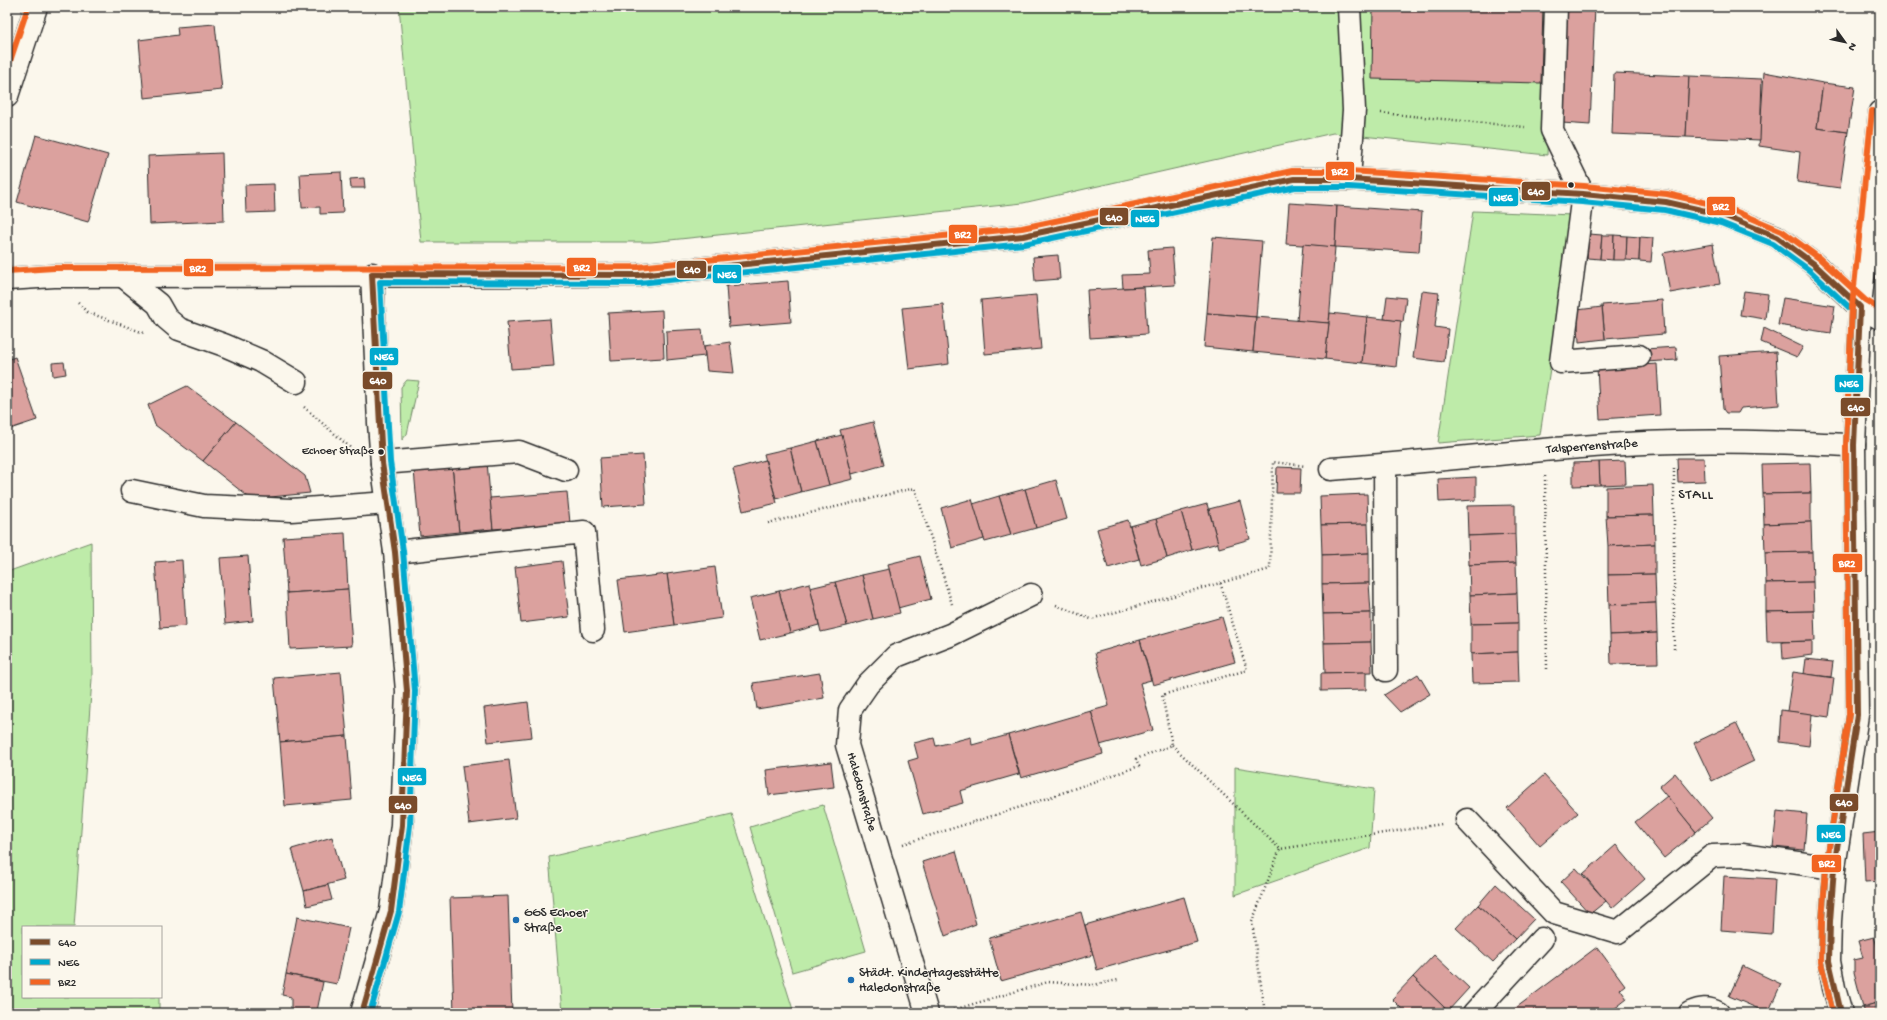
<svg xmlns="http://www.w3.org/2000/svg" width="1887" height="1020" font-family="'Gochi Hand',sans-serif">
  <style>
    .green { fill: #beeba9; stroke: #748b6a }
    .building { fill: #dba19e; stroke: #2b2b2b }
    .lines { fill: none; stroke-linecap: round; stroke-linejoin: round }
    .minor-casing { stroke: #2b2b2b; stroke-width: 25 }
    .path { stroke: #2b2b2b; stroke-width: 2.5; stroke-dasharray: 1 3; stroke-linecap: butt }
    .minor { stroke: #fbf7ec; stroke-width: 22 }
    .bus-1-casing { stroke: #fbf7ec; stroke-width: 9 }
    .bus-2-casing { stroke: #fbf7ec; stroke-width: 9 }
    .bus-3-casing { stroke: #fbf7ec; stroke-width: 9 }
    .bus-1 { stroke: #7a4b2a; stroke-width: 6 }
    .bus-2 { stroke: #00a9ce; stroke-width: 6 }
    .bus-3 { stroke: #f26522; stroke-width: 6 }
    .bus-dot { fill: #2b2b2b; stroke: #fbf7ec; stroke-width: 1.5 }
    .poi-dot { fill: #1f6fb2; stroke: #fbf7ec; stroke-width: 1.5 }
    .labels { text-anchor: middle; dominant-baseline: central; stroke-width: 3; stroke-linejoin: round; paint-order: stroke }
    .bus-label { font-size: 12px; fill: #2b2b2b; stroke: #fbf7ec; text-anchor: end }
    .street-label { font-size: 13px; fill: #2b2b2b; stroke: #fbf7ec }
    .poi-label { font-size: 13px; fill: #2b2b2b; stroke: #fbf7ec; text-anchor: start }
    .neighbourhood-label { font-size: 14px; letter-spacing: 1px; fill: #2b2b2b; stroke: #fbf7ec }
    .line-badge { stroke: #fbf7ec; stroke-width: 1.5 }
    .badge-label { font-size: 11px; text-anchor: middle; font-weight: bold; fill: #fff }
  </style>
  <rect width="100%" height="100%" fill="#fbf7ec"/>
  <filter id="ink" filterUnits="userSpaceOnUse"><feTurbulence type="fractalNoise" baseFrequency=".025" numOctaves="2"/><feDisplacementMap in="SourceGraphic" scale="8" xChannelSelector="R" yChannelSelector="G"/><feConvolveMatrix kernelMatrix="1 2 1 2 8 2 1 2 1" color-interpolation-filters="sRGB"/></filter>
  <g filter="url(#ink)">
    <g class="green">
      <path d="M399,7H1552L1547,155L1333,133L1023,203L651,242H421Z"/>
      <path d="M1473,211L1573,215L1540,435L1438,443Z"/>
      <path d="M407,380L419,381L407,434L402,440L401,387Z"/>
      <path d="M91,542L92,679L74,927H23V997H159V1013H7V572Z"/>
      <path d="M1235,767L1374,789L1370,848L1235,895Z"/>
      <path d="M823,805L866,951L792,972L750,827Z"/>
      <path d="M732,814L794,1013H562L549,857Z"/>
    </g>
    <g class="building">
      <path d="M1373,7H1543L1541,83L1372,79Z"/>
      <path d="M1566,7H1595L1590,125L1562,123Z"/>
      <path d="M215,24L222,90L144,98L139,40L178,35L177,27Z"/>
      <path d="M1764,72L1823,83L1817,128L1848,132L1840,188L1797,182L1800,152L1759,146Z"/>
      <path d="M1614,73L1689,76L1686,137L1612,134Z"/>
      <path d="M1689,76L1762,79L1760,140L1686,137Z"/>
      <path d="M1823,83L1855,87L1848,132L1817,128Z"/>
      <path d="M36,135L108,155L88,222L17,202Z"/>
      <path d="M222,153L224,221L150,224L148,156Z"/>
      <path d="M341,172L343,213L320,214V207L302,208L300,174Z"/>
      <path d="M364,178L365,188H351L350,179Z"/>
      <path d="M274,184L275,212L246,213L245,185Z"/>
      <path d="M1289,203L1337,206L1335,247L1286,244Z"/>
      <path d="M1337,206L1422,212L1419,252L1335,247Z"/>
      <path d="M1589,234L1602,235L1600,259L1587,258Z"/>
      <path d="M1602,235H1614L1613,260L1600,259Z"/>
      <path d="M1614,235L1627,236L1626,260H1613Z"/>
      <path d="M1627,236L1640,237L1639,261L1626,260Z"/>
      <path d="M1213,237L1262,241L1256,317L1207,313Z"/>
      <path d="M1640,237L1653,238L1651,262L1639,261Z"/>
      <path d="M1303,244L1335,247L1329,323L1297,321Z"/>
      <path d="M1713,244L1720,284L1670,293L1663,253Z"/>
      <path d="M1172,248L1175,285L1123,288L1122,275L1150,274L1148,250Z"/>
      <path d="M1058,255L1060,279L1035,281L1033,257Z"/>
      <path d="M1880,260V281L1875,280Z"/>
      <path d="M788,281L791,322L729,327L726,286Z"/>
      <path d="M1144,287L1147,334L1090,338L1087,290Z"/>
      <path d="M1422,291L1439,293L1435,327L1448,329L1444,362L1413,358Z"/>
      <path d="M1744,291L1768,294L1765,319L1740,315Z"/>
      <path d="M1036,295L1041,349L985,354L981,300Z"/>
      <path d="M1387,296L1406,298L1403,322L1384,319Z"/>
      <path d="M1783,298L1835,306L1831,333L1778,325Z"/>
      <path d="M1662,300L1664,334L1605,339L1602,305Z"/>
      <path d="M943,304L949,364L909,369L902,308Z"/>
      <path d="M1602,307L1605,339L1579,342L1577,310Z"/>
      <path d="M662,310L664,358L611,361L608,313Z"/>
      <path d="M1207,313L1256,317L1253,352L1204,347Z"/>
      <path d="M1330,313L1367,317L1362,363L1325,359Z"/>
      <path d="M1256,317L1329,323L1325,359L1253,352Z"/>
      <path d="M1367,317L1401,321L1396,367L1362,363Z"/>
      <path d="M550,319L554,366L511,369L507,322Z"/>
      <path d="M1764,328L1803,347L1797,357L1761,342Z"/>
      <path d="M702,329L705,356L667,360L666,331Z"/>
      <path d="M730,342L734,373L707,371L704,346Z"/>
      <path d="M1676,347L1677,360L1646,362L1645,349Z"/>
      <path d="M1776,352L1779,405L1741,408L1738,413H1726L1723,409L1719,356Z"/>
      <path d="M15,357L37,420L7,430V360Z"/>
      <path d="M64,362L66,374L53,376L52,363Z"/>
      <path d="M1657,364L1660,415L1600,419L1597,368Z"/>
      <path d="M187,386L236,422L203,461L155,425L148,405Z"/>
      <path d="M236,422L305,476L310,493L251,499L203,461Z"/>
      <path d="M873,422L884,465L852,474L840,430Z"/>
      <path d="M842,435L853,479L829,485L817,441Z"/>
      <path d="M817,441L829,485L801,492L790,448Z"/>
      <path d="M790,448L801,492L776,499L764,454Z"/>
      <path d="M643,455L646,504L603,507L600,458Z"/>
      <path d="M1677,458H1704L1705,481L1678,482Z"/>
      <path d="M765,460L777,503L743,511L733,469Z"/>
      <path d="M1625,461L1626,484L1600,485L1599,462Z"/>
      <path d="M487,462L493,529L459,532L452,466Z"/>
      <path d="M1599,462L1600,485L1573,486V463Z"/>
      <path d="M1810,463L1811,493L1763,494L1762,464Z"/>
      <path d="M452,466L459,532L420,536L414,470Z"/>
      <path d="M1277,467L1301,468L1300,493H1276Z"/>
      <path d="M1476,477V500L1439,502L1438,479Z"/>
      <path d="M1056,480L1067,519L1036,528L1025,489Z"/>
      <path d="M1653,485L1654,515L1606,516V487Z"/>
      <path d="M1025,489L1036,528L1011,535L999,496Z"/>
      <path d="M567,492L570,523L493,529L490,498Z"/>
      <path d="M1811,493V522L1764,524L1763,494Z"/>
      <path d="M1367,494L1368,524L1321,525L1320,496Z"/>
      <path d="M999,496L1011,535L985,542L973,504Z"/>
      <path d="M972,499L984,539L952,548L941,508Z"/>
      <path d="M1240,501L1250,539L1219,548L1209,509Z"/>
      <path d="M1207,504L1218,543L1192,550L1181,511Z"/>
      <path d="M1515,505V534L1468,536L1467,506Z"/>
      <path d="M1181,511L1192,550L1167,558L1156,519Z"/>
      <path d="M1654,515L1655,544L1608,546L1606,516Z"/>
      <path d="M1156,519L1167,558L1141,565L1130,526Z"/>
      <path d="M1128,520L1139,559L1108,568L1097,529Z"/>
      <path d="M1811,522L1812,552L1765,553L1764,524Z"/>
      <path d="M1368,524L1369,553L1322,555L1321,525Z"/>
      <path d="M345,533L348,589L287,593L283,537Z"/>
      <path d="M1515,534L1516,563L1469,565L1468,536Z"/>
      <path d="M1655,544V574L1608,575V546Z"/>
      <path d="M1812,552L1813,582L1766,583L1765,553Z"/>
      <path d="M1369,553V583L1322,584V555Z"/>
      <path d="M248,556L253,621L225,624L220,558Z"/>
      <path d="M920,556L931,599L898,608L888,564Z"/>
      <path d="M182,560L186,626L160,628L155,562Z"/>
      <path d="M562,561L569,617L521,623L515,567Z"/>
      <path d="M1516,563L1517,593L1470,595L1469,565Z"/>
      <path d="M715,567L722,618L674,625L667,574Z"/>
      <path d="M889,569L900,613L873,619L862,575Z"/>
      <path d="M667,574L674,625L625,632L618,580Z"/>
      <path d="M1655,574L1656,603L1609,605L1608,575Z"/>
      <path d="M862,575L873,619L847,626L835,582Z"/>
      <path d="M835,582L847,626L821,632L810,588Z"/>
      <path d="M1813,582L1814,611L1766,612V583Z"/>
      <path d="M809,583L819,625L790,633L779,591Z"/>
      <path d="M1369,583L1371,613L1323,614L1322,584Z"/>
      <path d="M348,589L352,646L290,649L287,593Z"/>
      <path d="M779,591L790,633L760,640L750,598Z"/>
      <path d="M1517,593L1518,623L1471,624L1470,595Z"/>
      <path d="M1656,603L1657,633L1610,635L1609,605Z"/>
      <path d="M1814,611L1815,641L1767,642L1766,612Z"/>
      <path d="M1371,613V642L1324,643L1323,614Z"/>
      <path d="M1222,617L1235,662L1153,685L1140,640Z"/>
      <path d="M1518,623V652L1471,654V624Z"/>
      <path d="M1657,633L1658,663L1611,664L1610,635Z"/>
      <path d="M1140,640L1151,680L1140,683L1153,730L1100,745L1091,711L1109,706L1095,653Z"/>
      <path d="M1812,641V655L1783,659L1782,642Z"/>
      <path d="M1371,642L1372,672L1325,673L1324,643Z"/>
      <path d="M1518,652L1519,682L1472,683L1471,654Z"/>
      <path d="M1806,659L1833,662L1831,677L1804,674Z"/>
      <path d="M341,672L347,736L280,742L274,678Z"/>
      <path d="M1366,672V690L1321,691V673Z"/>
      <path d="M1793,672L1834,678L1829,717L1787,711Z"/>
      <path d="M820,673L824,698L757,709L753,683Z"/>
      <path d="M1418,674L1430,694L1400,712L1384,695Z"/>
      <path d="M528,702L532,737L488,742L484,708Z"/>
      <path d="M1781,710L1812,714L1809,746L1779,742Z"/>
      <path d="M1091,711L1103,754L1021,778L1008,735Z"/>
      <path d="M1736,723L1754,761L1712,781L1694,743Z"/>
      <path d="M1008,735L1019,774L960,791L963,803L923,814L908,761L918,758L914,743L934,738L936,746L971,737L972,745Z"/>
      <path d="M347,736L352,800L285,806L280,742Z"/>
      <path d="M509,760L516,818L469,824L462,766Z"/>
      <path d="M831,762L834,787L769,795L766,770Z"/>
      <path d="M1675,773L1712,818L1696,832L1659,787Z"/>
      <path d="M1544,775L1578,813L1540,846L1507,808Z"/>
      <path d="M1667,796L1696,832L1664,858L1635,822Z"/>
      <path d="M1777,811L1807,814L1804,850L1773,847Z"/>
      <path d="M1880,832V881L1865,882L1863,834Z"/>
      <path d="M332,837L344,880L304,891L292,849Z"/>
      <path d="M1616,845L1645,879L1612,908L1583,874Z"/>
      <path d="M956,851L976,924L945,936L922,862Z"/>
      <path d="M1576,868L1606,901L1590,914L1561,882Z"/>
      <path d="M1724,876L1775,879L1772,934L1721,930Z"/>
      <path d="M1496,884L1534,919L1515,939L1478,905Z"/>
      <path d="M328,885L332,900L307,906L304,891Z"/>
      <path d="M508,896L512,1013H454L450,898Z"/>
      <path d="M1184,897L1197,942L1097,970L1085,925Z"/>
      <path d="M1478,905L1515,939L1493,962L1456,928Z"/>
      <path d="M1081,912L1093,955L1001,981L989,938Z"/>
      <path d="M297,917L349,928L337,984L286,974Z"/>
      <path d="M1874,937L1880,954V1002L1863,1007L1854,972V960L1863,958L1858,941Z"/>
      <path d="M1597,947L1625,985L1620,989L1627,999L1609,1013H1509Z"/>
      <path d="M1434,955L1469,988L1448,1011L1413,977Z"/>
      <path d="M1743,966L1781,984L1768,1013L1729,996Z"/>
      <path d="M286,974L323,982L317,1011H291V997L282,995Z"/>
      <path d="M1413,977L1448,1011L1446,1013H1406L1392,999Z"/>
      <path d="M1880,1002V1013H1865L1863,1007Z"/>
    </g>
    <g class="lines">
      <g class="minor-casing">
        <g id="minor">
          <path d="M1556,7L1552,130L1583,194L1561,362L1639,356"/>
          <path d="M7,96L36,7"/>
          <path d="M1349,179L1354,110L1349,7"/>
          <path d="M123,276L158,304L166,318L179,329L224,345L261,361L296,382"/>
          <path d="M7,279L54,276L638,275L1023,236L1294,179H1349L1583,194L1666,202L1723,215L1777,237L1814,264L1860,307L1880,318"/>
          <path d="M382,463L519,452L566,470"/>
          <path d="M1385,465L1386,670"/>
          <path d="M1331,469C1445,461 1560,445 1675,442C1735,440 1794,443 1854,445"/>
          <path d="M132,491L204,506L291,510L388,503"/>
          <path d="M395,552L584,532L593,630"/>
          <path d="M1467,820L1554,913L1618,932L1712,856L1742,855L1834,868"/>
          <path d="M362,1013L391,911L402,825L407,691L395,552L382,463L379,423L372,274"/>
          <path d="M927,1013L847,745L850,710L868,684L896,656L950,635L1031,595"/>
          <path d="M1474,1013L1542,939"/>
          <path d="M1690,1013C1700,1009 1708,1007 1718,1013"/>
          <path d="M1841,1013L1834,988L1829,961L1830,921L1834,868L1857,715L1854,445L1860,307L1880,112"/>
        </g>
      </g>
      <g class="path">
        <path d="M1381,113L1525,127"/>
        <path d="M78,303L87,312L144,333"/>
        <path d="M304,407L353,450"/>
        <path d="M1674,468V651"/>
        <path d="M1545,476L1547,670"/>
        <path d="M768,523L915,488L952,604"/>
        <path d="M1056,605L1091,619L1270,569L1273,462L1306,466"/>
        <path d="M1172,745L1280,849L1442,824"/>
        <path d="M903,844L1030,804L1139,766L1136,759L1172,745L1162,695L1247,670L1220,582"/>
        <path d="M953,1010L1048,982L1093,985L1118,980"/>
        <path d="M1265,1013L1252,922L1280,849"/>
      </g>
      <use href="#minor" class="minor"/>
      <g class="bus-1-casing">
        <path id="bus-1" d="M362,1013L391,911L402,825L407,691L395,552L382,463L372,274L638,275L1023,236L1294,179H1349L1583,194L1666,202L1723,215L1777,237L1814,264L1860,307L1854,445L1857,715L1834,868L1830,921L1829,961L1841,1013"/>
      </g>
      <g class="bus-2-casing">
        <path id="bus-2" d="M370,1013L399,912L410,825L415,691L403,551L390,462L380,282L639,283L1024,244L1295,187H1349L1582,202L1665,210L1721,223L1773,244L1809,270L1852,310L1846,445L1849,714L1826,867L1822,921L1821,962L1833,1013"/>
      </g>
      <g class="bus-3-casing">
        <g id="bus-3">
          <path d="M7,70L28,7"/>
          <path d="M7,271L54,268L638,267L1022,228L1292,171H1349L1584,186L1667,194L1725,207L1782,231L1819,258L1865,300L1880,309"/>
          <path d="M1833,1013L1821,962L1822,921L1826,867L1849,714L1846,445L1852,306L1872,111"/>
        </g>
      </g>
      <use href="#bus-1" class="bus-1"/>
      <use href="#bus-2" class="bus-2"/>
      <use href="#bus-3" class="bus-3"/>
    </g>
  </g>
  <g class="bus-dot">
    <circle cx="1571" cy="185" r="3.5"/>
    <circle cx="381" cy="452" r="3.5"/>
  </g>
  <g class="poi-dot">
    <circle cx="516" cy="920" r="4"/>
    <circle cx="851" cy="980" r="4"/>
  </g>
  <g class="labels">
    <g class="bus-label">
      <text x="374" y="452">Echoer Straße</text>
    </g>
    <g class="street-label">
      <text transform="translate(1592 447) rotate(-4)">Talsperrenstraße</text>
      <text transform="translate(861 792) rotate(74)">Haledonstraße</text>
    </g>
    <g class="poi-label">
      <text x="524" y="913">GGS Echoer<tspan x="524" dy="15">Straße</tspan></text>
      <text x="859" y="973">Städt. Kindertagesstätte<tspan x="859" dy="15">Haledonstraße</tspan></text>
    </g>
    <g class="neighbourhood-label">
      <text x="1696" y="495">STALL</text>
    </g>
  </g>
  <g class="line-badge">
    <rect x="1325" y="161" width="30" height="20" rx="4" fill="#f26522"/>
    <rect x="1521" y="181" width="30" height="20" rx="4" fill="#7a4b2a"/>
    <rect x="1488" y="187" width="31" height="20" rx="4" fill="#00a9ce"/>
    <rect x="1706" y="196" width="30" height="20" rx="4" fill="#f26522"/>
    <rect x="1099" y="207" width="30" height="19" rx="4" fill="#7a4b2a"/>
    <rect x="1130" y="209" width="30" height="19" rx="4" fill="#00a9ce"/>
    <rect x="948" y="224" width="30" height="20" rx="4" fill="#f26522"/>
    <rect x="566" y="257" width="31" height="20" rx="4" fill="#f26522"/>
    <rect x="183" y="258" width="31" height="19" rx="4" fill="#f26522"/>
    <rect x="676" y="260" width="31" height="19" rx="4" fill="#7a4b2a"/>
    <rect x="712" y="264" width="30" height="20" rx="4" fill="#00a9ce"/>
    <rect x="369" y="347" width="30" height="19" rx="4" fill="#00a9ce"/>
    <rect x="362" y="371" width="31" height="19" rx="4" fill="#7a4b2a"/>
    <rect x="1834" y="374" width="30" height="19" rx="4" fill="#00a9ce"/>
    <rect x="1840" y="397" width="31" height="20" rx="4" fill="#7a4b2a"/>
    <rect x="1832" y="553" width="31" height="20" rx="4" fill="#f26522"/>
    <rect x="397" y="767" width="30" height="19" rx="4" fill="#00a9ce"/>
    <rect x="1829" y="793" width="30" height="19" rx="4" fill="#7a4b2a"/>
    <rect x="388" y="795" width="30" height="19" rx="4" fill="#7a4b2a"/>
    <rect x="1816" y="824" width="30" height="19" rx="4" fill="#00a9ce"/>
    <rect x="1811" y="854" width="31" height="19" rx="4" fill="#f26522"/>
  </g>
  <g class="badge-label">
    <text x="1340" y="175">BR2</text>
    <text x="1536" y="195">640</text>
    <text x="1503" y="201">NE6</text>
    <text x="1721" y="210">BR2</text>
    <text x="1114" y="221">640</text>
    <text x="1145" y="222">NE6</text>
    <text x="963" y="238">BR2</text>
    <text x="582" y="271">BR2</text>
    <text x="198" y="272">BR2</text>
    <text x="692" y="273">640</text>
    <text x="727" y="278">NE6</text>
    <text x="384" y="360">NE6</text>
    <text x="378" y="384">640</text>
    <text x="1849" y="387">NE6</text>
    <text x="1856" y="411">640</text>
    <text x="1847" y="567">BR2</text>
    <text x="412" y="781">NE6</text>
    <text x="1844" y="806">640</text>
    <text x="403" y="809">640</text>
    <text x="1831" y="838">NE6</text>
    <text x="1827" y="867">BR2</text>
  </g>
  <rect width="1887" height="1020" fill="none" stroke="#fbf7ec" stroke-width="24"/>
  <rect x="12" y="12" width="1863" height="996" fill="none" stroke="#2b2b2b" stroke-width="1.5" filter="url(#ink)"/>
  <rect x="22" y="926" width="140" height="72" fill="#fbf7ec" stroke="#a8a59f"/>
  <rect x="30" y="939" width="20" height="6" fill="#7a4b2a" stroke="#a8a59f"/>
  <text x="58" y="946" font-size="12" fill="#2b2b2b">640</text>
  <rect x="30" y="959" width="20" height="6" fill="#00a9ce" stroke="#a8a59f"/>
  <text x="58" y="966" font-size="12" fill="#2b2b2b">NE6</text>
  <rect x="30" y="979" width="20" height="6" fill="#f26522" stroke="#a8a59f"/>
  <text x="58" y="986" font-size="12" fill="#2b2b2b">BR2</text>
  <g transform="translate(1845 42) rotate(123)" stroke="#fbf7ec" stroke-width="3" paint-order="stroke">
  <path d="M0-3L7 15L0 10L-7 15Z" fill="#2b2b2b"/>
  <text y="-6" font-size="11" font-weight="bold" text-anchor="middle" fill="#2b2b2b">N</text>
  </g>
</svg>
